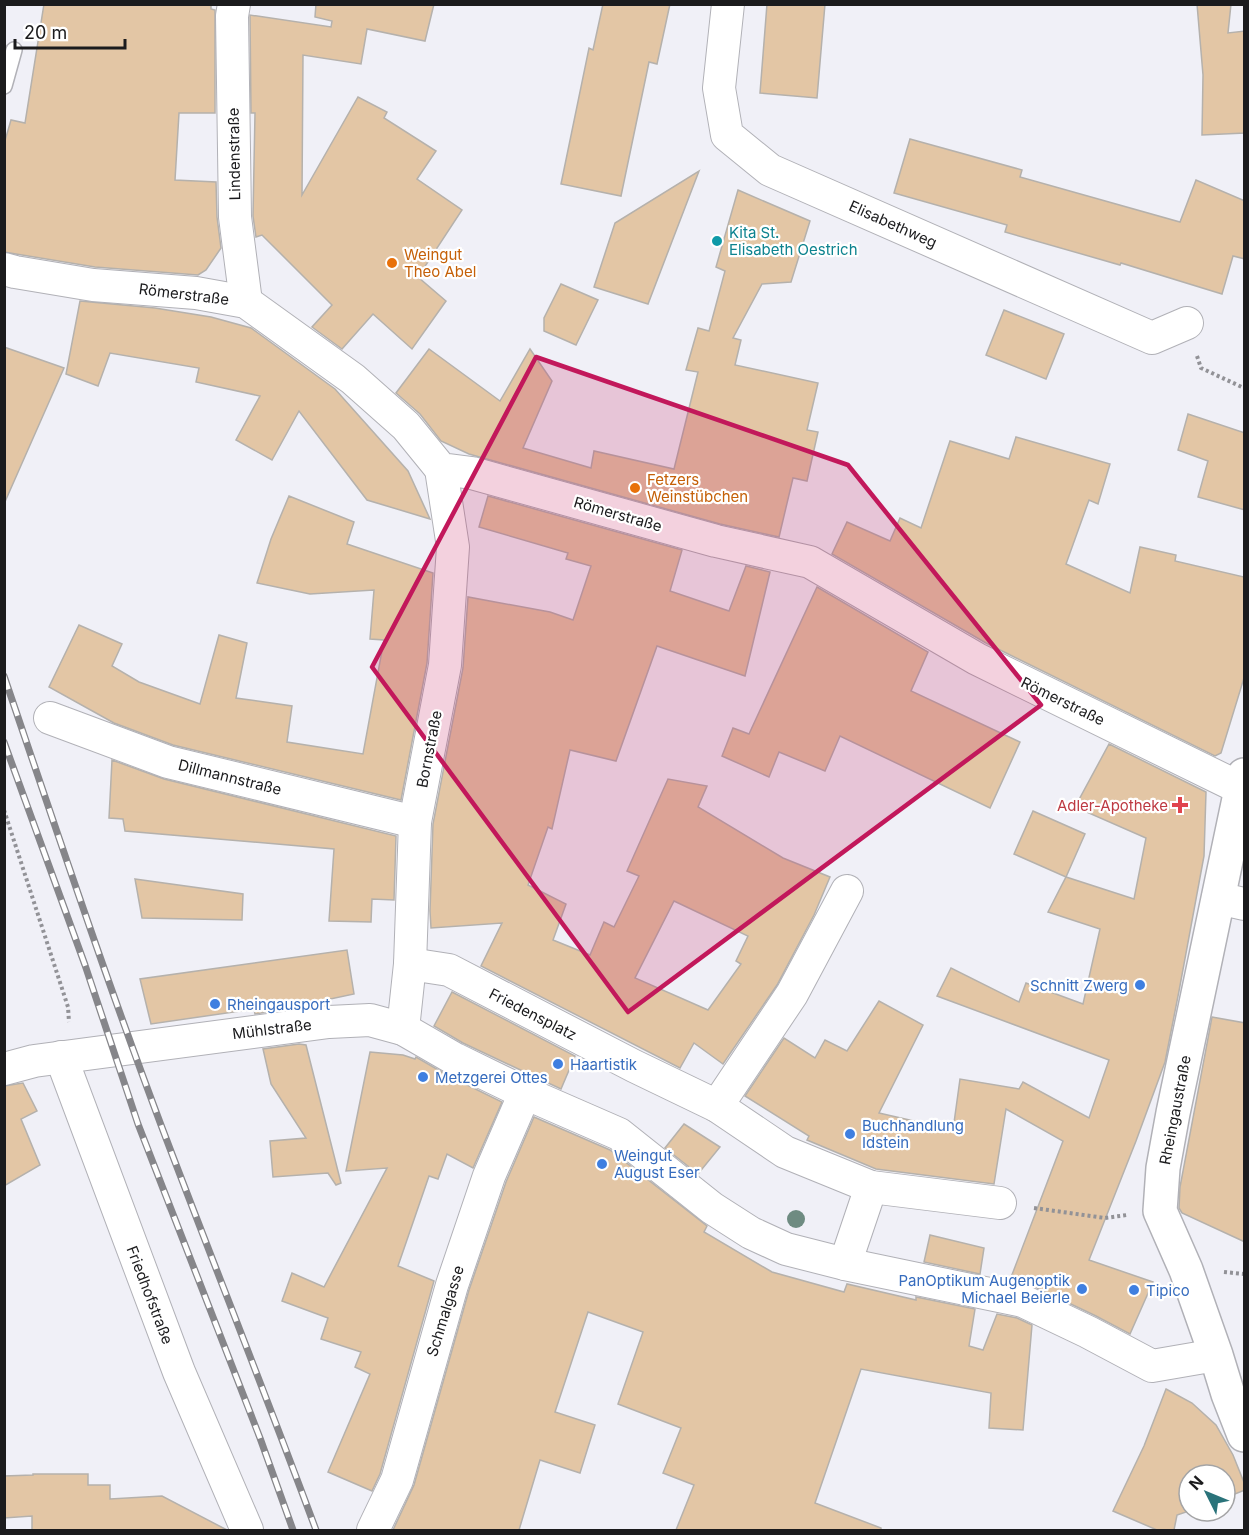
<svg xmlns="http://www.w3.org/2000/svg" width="1249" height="1535" font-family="Inter,sans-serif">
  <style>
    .building { fill: #e3c6a5; stroke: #b5b1ac; stroke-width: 1.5; fill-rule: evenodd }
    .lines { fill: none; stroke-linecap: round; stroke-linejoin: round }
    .service-casing { stroke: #b1b1b7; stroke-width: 18 }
    .minor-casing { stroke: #b1b1b7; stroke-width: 34 }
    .secondary-casing { stroke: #b1b1b7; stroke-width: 36 }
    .path { stroke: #929297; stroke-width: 4; stroke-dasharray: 3 3; stroke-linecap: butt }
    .service { stroke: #fff; stroke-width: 15 }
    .minor { stroke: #fff; stroke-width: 32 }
    .secondary { stroke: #fff; stroke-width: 33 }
    .rail-casing { stroke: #86868a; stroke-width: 7 }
    .rail { stroke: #fff; stroke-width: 4.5; stroke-dasharray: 14; stroke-linecap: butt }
    .tree { fill: #6e8b81 }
    .marked { fill: #c2185b; fill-opacity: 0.2; stroke: #c2185b; stroke-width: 4.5; stroke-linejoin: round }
    .culture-dot { fill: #0f9aa8; stroke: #fff; stroke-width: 2 }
    .food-dot { fill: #e8710a; stroke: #fff; stroke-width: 2 }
    .health-dot { fill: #e0444e; stroke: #fff; stroke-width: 2 }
    .shop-dot { fill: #3f7fe0; stroke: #fff; stroke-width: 2 }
    .labels { text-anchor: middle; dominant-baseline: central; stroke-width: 4.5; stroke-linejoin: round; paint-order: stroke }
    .street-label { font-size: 15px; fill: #1b1b1d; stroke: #fff }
    .culture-label { font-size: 15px; fill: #0d838f; stroke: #fff; text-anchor: start }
    .food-label { font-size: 15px; fill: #c56008; stroke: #fff; text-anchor: start }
    .health-label { font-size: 15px; fill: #be3a42; stroke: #fff; text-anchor: end }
    .shop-label { font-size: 15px; fill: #366cbe; stroke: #fff; text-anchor: start }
  </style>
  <rect width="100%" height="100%" fill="#f0f0f7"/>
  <g class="building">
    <path d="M44,4H211V9L215,10V113H179L175,180L216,182L217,217L221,248L206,270L198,275L95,267L4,252V144L11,120L25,123Z"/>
    <path d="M316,4H434L425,41L367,29L361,64L303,55L302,195L358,97L387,112L384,118L436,151L417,179L462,210L418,277L446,301L412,349L373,314L342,349L312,327L332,305L262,235L256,237L253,216L255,113H251L250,15L331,27L332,21L315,17Z"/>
    <path d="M603,4H670L657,64L649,62L621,196L561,184L589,48L593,50Z"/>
    <path d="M767,4H825L817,98L760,93Z"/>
    <path d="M1197,4H1231L1228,33L1245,31V133L1202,135L1203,75Z"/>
    <path d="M910,139L1022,170L1020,177L1180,222L1196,180L1245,201V259L1233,256L1222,294L1121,263L1120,265L1005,232L1007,225L894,193Z"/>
    <path d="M699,171L648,304L594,287L615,223Z"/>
    <path d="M738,190L810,221L791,282L762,284L733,338L741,340L735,365L818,383L807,430L818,432L807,481L793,478L779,537L720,524L469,454L441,441L420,414L396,393L429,349L500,401L530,349L552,381L523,448L591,468L594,451L674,469L698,372L686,370L698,328L709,331L725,271L716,267Z"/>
    <path d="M561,284L598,300L576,345L544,331V318Z"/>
    <path d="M80,301L155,308L211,317L251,328L335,389L408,471L430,519L367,500L299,411L272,460L236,440L260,396L196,382L199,368L110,353L98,386L66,374Z"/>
    <path d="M1004,310L1064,334L1046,379L986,355Z"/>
    <path d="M4,347L64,368L4,504Z"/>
    <path d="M1188,414L1245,433V510L1198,497L1208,461L1178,450Z"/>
    <path d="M1016,437L1110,464L1098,504L1089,500L1066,564L1130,593L1140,547L1176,555L1175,561L1244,577V678L1221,753L1215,756L986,643L832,554L847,522L890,541L900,518L921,528L950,441L1009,459Z"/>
    <path d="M289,496L354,522L347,544L433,573L427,663L401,800L173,745L114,723L49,687L79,625L122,644L112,666L139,682L200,704L219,635L247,643L236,698L292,706L287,742L363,754L384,640L370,639L374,590L310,594L257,583L271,539Z"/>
    <path d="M488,496L682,550L670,591L729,611L746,566L770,572L745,676L657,646L616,761L570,750L552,829L548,827L528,885L566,904L553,940L590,955L604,922L614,927L639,876L627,871L668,779L707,786L698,807L783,858L830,877L814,915L777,985L723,1064L694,1043L680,1068L481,966L502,923L431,928L430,911L433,824L463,668L468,597L550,612L573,620L591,566L566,559L568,553L479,527ZM674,901L748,936L736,961L741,964L708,1010L635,978Z"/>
    <path d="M817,587L928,652L911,691L1020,742L990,808L840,736L825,771L779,752L769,777L722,756L733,728L749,734Z"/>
    <path d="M1109,744L1206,792L1204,856L1179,991L1165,1062L1136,1141L1089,1260L1153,1282L1130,1334L1096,1316L1031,1285L1010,1280L1063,1141L1006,1109L994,1184L876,1169L807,1140L809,1136L745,1096L784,1038L815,1058L825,1040L847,1051L879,1001L923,1025L879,1113L953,1130L960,1079L1019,1089L1023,1082L1089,1118L1109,1060L937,996L951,968L1019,1002L1026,983L1083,1004L1100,929L1048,912L1066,877L1134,899L1146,838L1075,807Z"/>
    <path d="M112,760L164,779L396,836L394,900L372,899L371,922L329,921L334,849L125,831L123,819L109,818Z"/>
    <path d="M1033,811L1085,834L1066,877L1014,854Z"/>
    <path d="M135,879L243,894L242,920L142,918Z"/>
    <path d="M347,950L354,994L274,1011L255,1014L254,1009L151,1024L140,979Z"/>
    <path d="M452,992L575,1056L561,1089L463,1043L434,1026Z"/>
    <path d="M1212,1017L1245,1023V1242L1182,1213L1179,1208L1180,1187Z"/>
    <path d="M299,1044L306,1045L341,1183L336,1185L328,1173L273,1177L270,1141L306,1138L271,1084L263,1049Z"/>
    <path d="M370,1052L403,1055L415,1059L416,1057L447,1075L502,1102L473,1168L447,1154L438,1179L429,1176L398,1266L434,1281L380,1474L372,1491L328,1472L370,1374L355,1367L361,1352L321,1339L328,1318L282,1301L292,1273L324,1287L387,1168L346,1171Z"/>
    <path d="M23,1083L37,1111L21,1119L40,1165L4,1186V1086Z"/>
    <path d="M534,1117L610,1150L707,1226L704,1232L772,1272L844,1292L847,1284L916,1300V1297L975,1309L969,1346L983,1350L997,1314L1017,1318L1032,1325L1023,1430L989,1428L991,1393L861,1369L815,1503L881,1528V1530H676L694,1485L663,1473L681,1428L618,1404L643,1332L588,1312L555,1412L595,1425L580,1473L540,1460L519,1530H393L414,1485L469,1290L506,1182Z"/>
    <path d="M684,1124L720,1147L698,1174L665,1148Z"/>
    <path d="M930,1235L984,1248L980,1274L924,1262Z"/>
    <path d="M1166,1389L1192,1403L1216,1425L1233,1455L1245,1485V1490L1225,1498V1475H1189V1511L1177,1515L1174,1530H1157L1113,1511L1144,1446Z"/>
    <path d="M33,1474H88V1485H110V1499L162,1496L227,1530H32V1516L4,1518V1476L33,1475Z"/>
  </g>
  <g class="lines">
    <g class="service-casing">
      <path id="service" d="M4,86L14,50"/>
    </g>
    <g class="minor-casing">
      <g id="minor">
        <path d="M234,4L232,16L235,217L246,302"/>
        <path d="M728,4L719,88L727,135L770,170L1152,338L1187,323"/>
        <path d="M4,269L15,272L93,285L196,293L246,302L353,379L406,426L441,469L472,473L716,541L810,562L977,659L1242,789"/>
        <path d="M50,718L168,762L415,822"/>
        <path d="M1218,898L1244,904"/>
        <path d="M410,964L449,970L634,1066L717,1106L785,1152L871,1187L1000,1203"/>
        <path d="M403,1029L410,964L415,822L445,665L453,547L441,469"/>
        <path d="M61,1057L179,1372L247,1530"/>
        <path d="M4,1069L34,1061L329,1022L370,1020L403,1029L455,1059L525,1093L619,1134L712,1208L751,1233L786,1249L845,1264L1023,1301L1088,1332L1152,1366L1216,1355"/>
        <path d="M717,1106L792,994L847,891"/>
        <path d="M845,1264L871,1187"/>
        <path d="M373,1530L397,1480L452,1285L489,1176L525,1093"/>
      </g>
    </g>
    <g class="secondary-casing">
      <path id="secondary" d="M1244,775L1173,1113L1163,1168L1160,1211L1186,1270L1216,1355L1228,1394L1244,1435"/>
    </g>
    <g class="path">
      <path d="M1197,356L1201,368L1244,388"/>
      <path d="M4,810L68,1007L69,1022"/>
      <path d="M1034,1208L1105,1218L1127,1215"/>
      <path d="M1224,1272L1244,1274"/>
    </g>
    <use href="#service" class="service"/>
    <use href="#minor" class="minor"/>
    <use href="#secondary" class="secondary"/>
    <g class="rail-casing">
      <g id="rail">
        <path d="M4,676C55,826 105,976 161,1125C212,1260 266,1395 316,1530"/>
        <path d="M4,742L85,965L138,1124L260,1438L293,1530"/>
      </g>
    </g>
    <use href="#rail" class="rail"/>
  </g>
  <circle class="tree" cx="796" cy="1219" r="9"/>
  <path class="marked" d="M536,357L848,465L1041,705L628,1012L372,667Z"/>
  <circle class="culture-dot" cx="717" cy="241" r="6"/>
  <g class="food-dot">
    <circle cx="392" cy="263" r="6"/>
    <circle cx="635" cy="488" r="6"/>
  </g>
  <path class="health-dot" d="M1177 796h6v6h6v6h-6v6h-6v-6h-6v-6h6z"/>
  <g class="shop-dot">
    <circle cx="1140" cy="985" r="6"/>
    <circle cx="215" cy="1004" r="6"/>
    <circle cx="558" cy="1064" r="6"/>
    <circle cx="423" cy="1077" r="6"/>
    <circle cx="850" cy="1134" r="6"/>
    <circle cx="602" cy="1164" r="6"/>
    <circle cx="1082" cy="1289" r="6"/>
    <circle cx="1134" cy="1290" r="6"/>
  </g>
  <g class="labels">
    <g class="street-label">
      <text transform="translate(234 154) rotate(-91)">Lindenstraße</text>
      <text transform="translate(893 224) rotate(24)">Elisabethweg</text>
      <text transform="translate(184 294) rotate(7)">Römerstraße</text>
      <text transform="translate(618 514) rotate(16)">Römerstraße</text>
      <text transform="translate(1063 701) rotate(26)">Römerstraße</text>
      <text transform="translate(429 749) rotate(-79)">Bornstraße</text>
      <text transform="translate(230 777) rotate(14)">Dillmannstraße</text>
      <text transform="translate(533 1014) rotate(27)">Friedensplatz</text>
      <text transform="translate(272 1029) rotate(-7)">Mühlstraße</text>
      <text transform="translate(1175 1110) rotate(-79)">Rheingaustraße</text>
      <text transform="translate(150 1295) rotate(69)">Friedhofstraße</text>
      <text transform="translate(445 1311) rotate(-73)">Schmalgasse</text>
    </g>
    <g class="culture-label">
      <text x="729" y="232">Kita St.<tspan x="729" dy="17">Elisabeth Oestrich</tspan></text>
    </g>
    <g class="food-label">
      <text x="404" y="254">Weingut<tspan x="404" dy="17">Theo Abel</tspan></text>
      <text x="647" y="479">Fetzers<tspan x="647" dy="17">Weinstübchen</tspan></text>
    </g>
    <g class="health-label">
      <text x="1168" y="805">Adler-Apotheke</text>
    </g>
    <g class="shop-label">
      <text x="1128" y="985" text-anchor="end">Schnitt Zwerg</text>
      <text x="227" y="1004">Rheingausport</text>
      <text x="570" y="1064">Haartistik</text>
      <text x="435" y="1077">Metzgerei Ottes</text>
      <text x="862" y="1125">Buchhandlung<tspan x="862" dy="17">Idstein</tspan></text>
      <text x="614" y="1155">Weingut<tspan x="614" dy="17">August Eser</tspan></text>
      <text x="1070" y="1280" text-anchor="end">PanOptikum Augenoptik<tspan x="1070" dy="17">Michael Beierle</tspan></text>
      <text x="1146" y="1290">Tipico</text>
    </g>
  </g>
  <rect width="1249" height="1535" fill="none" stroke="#1b1b1d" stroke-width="12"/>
  <g transform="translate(1207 1493) rotate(313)"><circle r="28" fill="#ffffff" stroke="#a4a4a5" stroke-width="1.5"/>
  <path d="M0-4.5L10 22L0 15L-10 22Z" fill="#2a737a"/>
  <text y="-9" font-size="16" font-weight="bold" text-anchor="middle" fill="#1b1b1d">N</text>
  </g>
  <path d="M15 39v9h110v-9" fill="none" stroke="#1b1b1d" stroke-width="3"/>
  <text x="24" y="39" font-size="18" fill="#1b1b1d" stroke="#ffffff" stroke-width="4.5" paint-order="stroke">20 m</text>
</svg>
